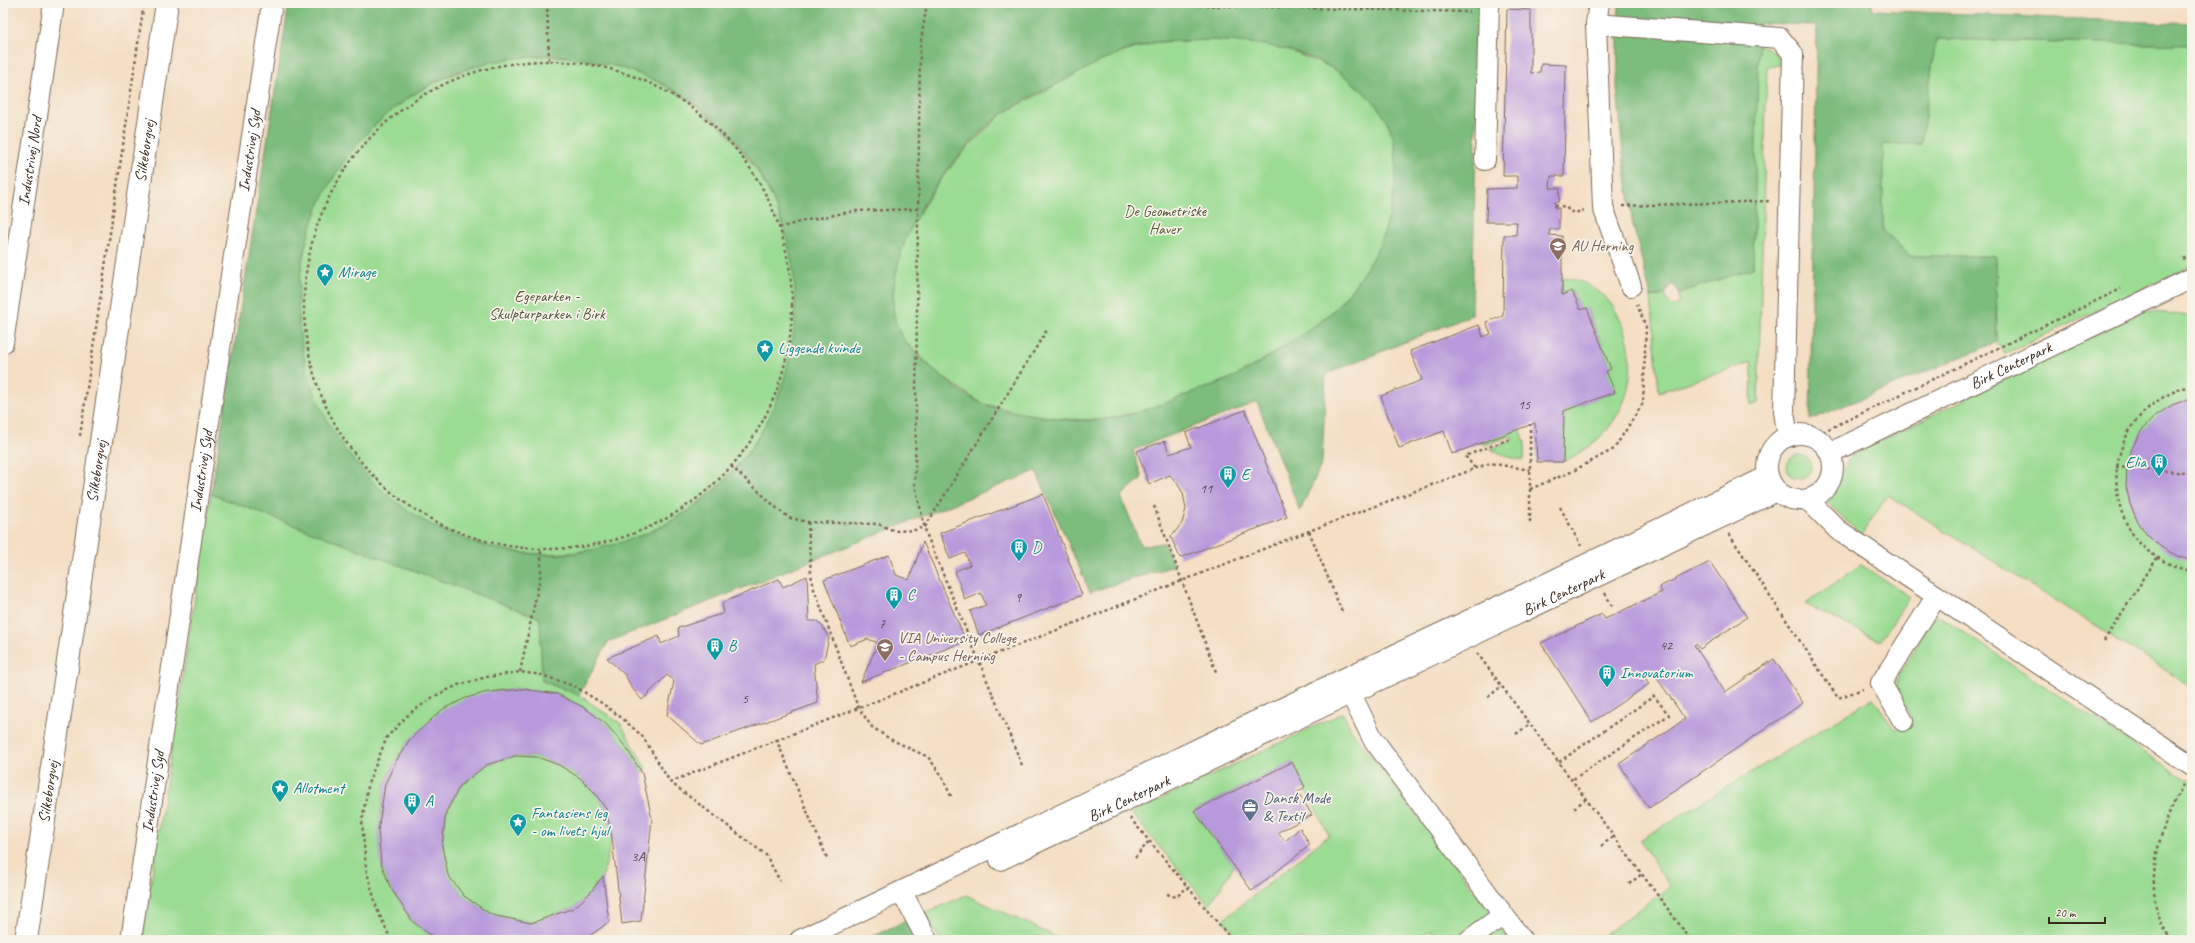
<svg xmlns="http://www.w3.org/2000/svg" width="2195" height="943" font-family="Caveat,sans-serif">
  <style>
    .green { fill: #9bdc93; stroke: #6b8358 }
    .forest { fill: #7cbc7d; stroke: #5c734e; fill-rule: evenodd }
    .building { fill: #b89adc }
    .lines { fill: none; stroke-linecap: round; stroke-linejoin: round }
    .minor-casing { stroke: #7c6958; stroke-width: 22 }
    .major-casing { stroke: #7c6958; stroke-width: 24 }
    .path { stroke: #7c6958; stroke-width: 2.5; stroke-dasharray: 3 3; stroke-linecap: butt }
    .minor { stroke: #fff; stroke-width: 20 }
    .major { stroke: #fff; stroke-width: 22 }
    .labels { text-anchor: middle; dominant-baseline: central; stroke-width: 3.5; stroke-linejoin: round; paint-order: stroke }
    .number-label { font-size: 14px; fill: #5a464e }
    .street-label { font-size: 16px; fill: #3b2a1e; stroke: #f7f3e8 }
    .park-label { font-size: 16px; fill: #53563b; stroke: #f7f3e8 }
    .education-label { font-size: 16px; fill: #785e54; stroke: #f7f3e8; text-anchor: start }
    .culture-label { font-size: 16px; fill: #0d838f; stroke: #f7f3e8; text-anchor: start }
    .service-label { font-size: 16px; fill: #4e5e75; stroke: #f7f3e8; text-anchor: start }
  </style>
  <rect width="100%" height="100%" fill="#f7f3e8"/>
  <filter id="ink" filterUnits="userSpaceOnUse"><feTurbulence type="fractalNoise" baseFrequency=".025" numOctaves="2"/><feDisplacementMap in="SourceGraphic" scale="8" xChannelSelector="R" yChannelSelector="G"/><feConvolveMatrix kernelMatrix="1 2 1 2 8 2 1 2 1" color-interpolation-filters="sRGB"/></filter>
  <filter id="wash" filterUnits="userSpaceOnUse"><feTurbulence type="fractalNoise" baseFrequency=".012" numOctaves="4" result="noise"/><feDisplacementMap in="SourceGraphic" scale="16" xChannelSelector="R" yChannelSelector="G"/><feGaussianBlur stdDeviation="0.9" result="paint"/><feColorMatrix in="noise" values="0 0 0 0 0 0 0 0 0 0 0 0 0 0 0 0 0 1.4 0 .05"/><feComposite in="paint" operator="in"/></filter>
  <g filter="url(#wash)">
    <rect width="100%" height="100%" fill="#f4dec4"/>
    <g class="green">
      <path d="M1936,39L2192,45V266L2005,354L1997,342L1996,256H1910L1883,230L1882,144H1921Z"/>
      <path d="M1214,40L1257,43L1280,47L1338,70L1376,103L1384,115L1393,136L1397,167L1392,212L1376,254L1352,289L1330,314L1306,332L1239,375L1145,411L1100,420L1064,419L1020,413L981,403L937,373L904,340L895,324L893,309L894,277L902,246L911,226L938,183L964,151L1002,114L1108,57L1157,42Z"/>
      <path d="M1758,46C1775,48 1774,53 1782,65L1767,66L1758,403L1751,406L1752,362L1659,392L1651,297L1665,295L1670,305L1675,306L1679,303V293L1753,268Z"/>
      <circle cx="547" cy="305" r="249"/>
      <path d="M1562,278C1625,282 1646,364 1619,412C1606,436 1587,450 1563,462L1564,411L1615,392L1606,371L1611,368L1587,308L1581,310L1572,291L1562,295Z"/>
      <path d="M2144,311L2192,316V687L1888,495L1861,535L1827,502L1851,455Z"/>
      <path d="M1520,428L1525,442L1524,460L1508,457L1491,449L1513,440L1511,436L1485,445L1481,443Z"/>
      <circle cx="1799" cy="467" r="12"/>
      <path d="M211,494L540,618L542,681L579,695L621,724L646,769L642,773L625,746L606,724L585,708L557,694L523,689L488,692L410,739L396,761L385,784L378,831L381,863L390,887L413,922L437,940H142Z"/>
      <path d="M1861,565L1910,597L1880,641L1805,604Z"/>
      <path d="M1936,614L2178,775L2192,781V940H1597L1670,887L1640,840L1873,698L1895,730L1911,718L1896,691L1898,675Z"/>
      <path d="M1343,713L1351,730L1491,912L1457,940H1440L1431,930L1417,940H1240L1223,920L1329,835L1292,762L1194,811L1234,866L1209,906L1131,813Z"/>
      <path d="M515,756L537,757L559,765L580,778L595,793L606,809L612,838L603,876L589,894L574,908L531,923L492,915L464,896L448,875L442,846L446,812L460,786L486,765Z"/>
      <path d="M966,895L1063,940H941L933,929L926,913Z"/>
      <path d="M1500,927L1510,940H1479Z"/>
    </g>
    <g class="forest">
      <path d="M289,3H1479L1472,315L1326,374L1322,463L1300,511L1257,402L1133,450L1142,478L1121,496L1141,546L1164,543L1174,566L1090,592L1036,471L608,642L579,695L542,681L540,618L211,494ZM1213,40C1266,43 1315,50 1356,85C1393,118 1400,141 1394,190C1389,237 1365,277 1333,311C1322,322 1307,331 1294,340C1277,352 1259,364 1241,373C1227,381 1211,386 1196,391C1165,403 1136,415 1103,420C1081,423 1056,418 1034,415C1017,412 995,410 980,402C957,392 914,356 901,335C889,313 893,285 899,261C911,210 960,147 1001,115C1022,100 1051,87 1074,75C1100,61 1128,47 1158,42C1176,40 1195,41 1213,40ZM556,55C618,63 666,77 714,119C846,236 812,463 649,532C613,547 573,557 534,554C333,538 228,314 351,152C381,113 424,82 471,67C499,58 527,57 556,55Z"/>
      <path d="M1619,3H1872L1873,10L2192,24V45L1936,39L1921,144H1883V230L1910,256H1996L1997,342L1810,420L1817,25L1759,23L1753,268L1679,293L1674,285L1669,286L1665,295L1651,297L1633,225L1623,154L1617,87Z"/>
      <path d="M905,921L917,940H865Z"/>
    </g>
    <g id="blocks">
      <g class="building">
        <path d="M1507,9L1531,10V73L1540,72L1541,64L1566,65L1564,176H1551L1550,188H1560L1559,202H1555V208H1559V229H1550L1549,235L1562,236V295L1572,291L1581,310L1587,308L1611,369L1606,371L1615,392L1564,411L1563,462H1537L1535,423L1452,454L1444,431L1399,448L1381,396L1422,380L1410,351L1479,325L1483,337L1491,334L1486,322L1503,316L1504,235H1516L1517,222H1486L1487,189L1517,188V176H1503Z"/>
        <path d="M2192,398V561L2177,556L2161,547L2147,535L2137,520L2130,504L2126,486L2127,467L2132,448L2142,430L2155,416L2172,405Z"/>
        <path d="M1245,410L1287,517L1180,558L1171,537L1182,523L1186,509L1183,493L1177,483L1170,475L1149,484L1137,451L1165,441L1169,454L1191,447L1186,433Z"/>
        <path d="M1043,494L1082,595L979,635L970,611L986,605L981,593L965,600L955,571L970,565L965,553L950,559L940,533Z"/>
        <path d="M923,542L966,641L861,682L878,643L868,639L850,646L824,580L889,555L896,575L909,580Z"/>
        <path d="M1710,562L1747,617L1700,649L1696,644L1694,645L1725,692L1774,659L1803,703L1649,808L1619,764L1685,719L1653,672L1645,678L1649,684L1592,722L1541,643L1602,614L1605,619L1662,592L1659,587Z"/>
        <path d="M807,576L809,621H817L823,627L829,638L824,659L814,664L818,703L701,745L667,715L674,681L667,675L642,700L632,688L625,675L607,658L659,636L661,644L679,636L678,628L724,613L722,603L779,579L783,587Z"/>
        <path d="M523,689L557,694L585,708L606,724L625,746L642,773L652,819L641,921L622,924L612,838L606,809L595,793L580,778L559,765L537,757L515,756L486,765L460,786L446,812L442,846L448,875L464,896L492,915L531,923L574,908L589,894L603,876L609,922L584,940H437L413,922L390,887L381,863L378,831L385,784L396,761L410,739L443,709L466,698L488,692Z"/>
        <path d="M1292,762L1305,787L1298,792L1312,815L1278,832L1285,841L1300,828L1310,845L1252,891L1194,811Z"/>
      </g>
    </g>
  </g>
  <g filter="url(#ink)">
    <use href="#blocks" fill-opacity="0" stroke="#7c6958" stroke-width="1"/>
    <g class="lines">
      <g class="minor-casing">
        <g id="minor">
          <path d="M1599,3L1596,24L1603,207L1631,286"/>
          <path d="M1596,24L1780,38L1793,54L1784,412L1788,437"/>
          <path d="M1485,160L1489,3"/>
          <path id="s1" d="M3,343L54,3"/>
          <circle cx="1800" cy="467" r="33"/>
          <path id="s2" d="M1830,453L2192,278"/>
          <path d="M1808,500L1838,530L2192,766"/>
          <path d="M1345,682L1373,739L1522,940"/>
          <path d="M1903,721L1881,683L1936,597"/>
          <path id="s3" d="M1000,860L1777,491"/>
          <path d="M902,892L927,940"/>
          <path id="s4" d="M131,940L272,3"/>
          <path d="M800,940L1343,679L1531,591L1768,476"/>
          <path d="M1469,940L1503,915"/>
        </g>
      </g>
      <g class="major-casing">
        <g id="major">
          <path id="s5" d="M26,940L167,3"/>
        </g>
      </g>
      <g class="path">
        <path d="M547,3L549,61"/>
        <path d="M927,3L920,47L915,485L926,533L1022,765"/>
        <path d="M1097,3L1470,12"/>
        <circle cx="548" cy="305" r="244"/>
        <path d="M1555,205L1566,207L1570,212H1582L1583,209"/>
        <path d="M1622,206L1771,201"/>
        <path d="M779,228L803,221L855,211L917,209"/>
        <path d="M2183,259L2192,255"/>
        <path d="M2192,386C2179,388 2166,395 2156,402C2111,433 2104,498 2137,540C2151,557 2171,566 2192,572"/>
        <path d="M80,436L144,3"/>
        <path d="M1812,437L2121,289"/>
        <path d="M731,466L780,511L790,518L808,522L878,524L895,531L915,530L925,527L1047,330"/>
        <path d="M2116,467L2188,473"/>
        <path d="M1475,468L1465,456L1512,438"/>
        <path d="M1530,489L1571,472L1614,449L1643,403L1646,327L1637,304"/>
        <path d="M1154,506L1216,672"/>
        <path d="M1560,507L1581,546"/>
        <path d="M808,522L811,574L814,589L858,707L872,727L890,739L928,757L940,773L952,798"/>
        <path d="M1530,522V424"/>
        <path d="M1309,531L1342,612"/>
        <path d="M1729,534L1838,698L1863,689"/>
        <path d="M1605,593L1613,608"/>
        <path d="M2104,641L2157,558"/>
        <path d="M1477,653L1691,940"/>
        <path d="M520,672L541,573V551"/>
        <path d="M1488,697L1502,686"/>
        <path d="M1516,734L1530,724"/>
        <path d="M776,739L827,858"/>
        <path d="M1559,762L1654,696L1669,715L1572,780"/>
        <path d="M670,782L1309,531L1490,463L1530,470"/>
        <path d="M1574,808L1586,799"/>
        <path d="M1130,818L1232,940"/>
        <path d="M1601,846L1614,836"/>
        <path d="M1135,858L1149,841"/>
        <path d="M1629,884L1642,874"/>
        <path d="M1167,894L1176,897L1188,887"/>
        <path d="M391,940L377,909L366,868L362,821L369,781L387,737L409,714L433,697L458,685L487,677L520,672L542,675L576,687L600,702L622,718L643,737L670,782L766,855L780,881"/>
        <path d="M2172,940C2137,899 2159,825 2184,783"/>
      </g>
      <use href="#minor" class="minor"/>
      <use href="#major" class="major"/>
    </g>
  </g>
  <defs>
    <g id="school-pin" transform="scale(0.9)"><path d="M0 17L-7.5 6A9.5 9.5 0 1 1 7.5 6Z" fill="#8d6e63" stroke="#f7f3e8"/><path d="M0-5L7-2L0 1L-7-2ZM-4 1L0 2.5L4 1V4Q0 6-4 4Z" fill="#fff"/></g>
    <g id="sight-pin" transform="scale(0.9)"><path d="M0 17L-7.5 6A9.5 9.5 0 1 1 7.5 6Z" fill="#0f9aa8" stroke="#f7f3e8"/><path d="M0-6L1.8-2.2L6-1.7L2.9 1.2L3.7 5.4L0 3.3L-3.7 5.4L-2.9 1.2L-6-1.7L-1.8-2.2Z" fill="#fff"/></g>
    <g id="building-pin" transform="scale(0.9)"><path d="M0 17L-7.5 6A9.5 9.5 0 1 1 7.5 6Z" fill="#0f9aa8" stroke="#f7f3e8"/><path d="M-4-6H4V6H1V3H-1V6H-4ZM-2.5-4.3h1.7v1.8h-1.7ZM.8-4.3h1.7v1.8H.8ZM-2.5-1h1.7V.8h-1.7ZM.8-1h1.7V.8H.8Z" fill="#fff"/></g>
    <g id="university-pin" transform="scale(0.9)"><path d="M0 17L-7.5 6A9.5 9.5 0 1 1 7.5 6Z" fill="#8d6e63" stroke="#f7f3e8"/><path d="M0-5L7-2L0 1L-7-2ZM-4 1L0 2.5L4 1V4Q0 6-4 4Z" fill="#fff"/></g>
    <g id="office-pin" transform="scale(0.9)"><path d="M0 17L-7.5 6A9.5 9.5 0 1 1 7.5 6Z" fill="#5c6f8a" stroke="#f7f3e8"/><path d="M-6-3h4V-5.5h4V-3h4V5H-6ZM-1-4.5V-3h2v-1.5ZM-6 0V1H6V0Z" fill="#fff"/></g>
  </defs>
  <g fill-rule="evenodd">
    <use href="#school-pin" x="1558" y="246"/>
    <use href="#sight-pin" x="325" y="272"/>
    <use href="#sight-pin" x="765" y="348"/>
    <use href="#building-pin" x="2159" y="462"/>
    <use href="#building-pin" x="1228" y="474"/>
    <use href="#building-pin" x="1019" y="547"/>
    <use href="#building-pin" x="894" y="595"/>
    <use href="#building-pin" x="715" y="646"/>
    <use href="#university-pin" x="885" y="647"/>
    <use href="#building-pin" x="1607" y="673"/>
    <use href="#sight-pin" x="280" y="788"/>
    <use href="#building-pin" x="412" y="801"/>
    <use href="#office-pin" x="1250" y="807"/>
    <use href="#sight-pin" x="518" y="822"/>
  </g>
  <g class="labels">
    <g class="number-label">
      <text x="1524" y="404">15</text>
      <text x="1206" y="488">11</text>
      <text x="1018" y="597">9</text>
      <text x="882" y="623">7</text>
      <text x="1666" y="645">42</text>
      <text x="745" y="698">5</text>
      <text x="638" y="856">3A</text>
    </g>
    <g class="street-label">
      <text stroke="none"><textPath href="#s5" startOffset="798">Silkeborgvej</textPath></text>
      <text stroke="none"><textPath href="#s4" startOffset="798">Industrivej Syd</textPath></text>
      <text stroke="none"><textPath href="#s1" startOffset="184">Industrivej Nord</textPath></text>
      <text stroke="none"><textPath href="#s2" startOffset="201">Birk Centerpark</textPath></text>
      <text stroke="none"><textPath href="#s5" startOffset="474">Silkeborgvej</textPath></text>
      <text stroke="none"><textPath href="#s4" startOffset="474">Industrivej Syd</textPath></text>
      <text stroke="none"><textPath href="#s3" startOffset="624">Birk Centerpark</textPath></text>
      <text stroke="none"><textPath href="#s5" startOffset="150">Silkeborgvej</textPath></text>
      <text stroke="none"><textPath href="#s4" startOffset="150">Industrivej Syd</textPath></text>
      <text stroke="none"><textPath href="#s3" startOffset="143">Birk Centerpark</textPath></text>
    </g>
    <g class="park-label">
      <text x="1165" y="211">De Geometriske<tspan x="1165" dy="18">Haver</tspan></text>
      <text x="547" y="296">Egeparken -<tspan x="547" dy="18">Skulpturparken i Birk</tspan></text>
    </g>
    <g class="education-label">
      <text x="1571" y="246">AU Herning</text>
      <text x="898" y="638">VIA University College<tspan x="898" dy="18">- Campus Herning</tspan></text>
    </g>
    <g class="culture-label">
      <text x="338" y="272">Mirage</text>
      <text x="778" y="348">Liggende kvinde</text>
      <text x="2146" y="462" text-anchor="end">Elia</text>
      <text x="1241" y="474">E</text>
      <text x="1032" y="547">D</text>
      <text x="907" y="595">C</text>
      <text x="728" y="646">B</text>
      <text x="1620" y="673">Innovatorium</text>
      <text x="293" y="788">Allotment</text>
      <text x="425" y="801">A</text>
      <text x="531" y="813">Fantasiens leg<tspan x="531" dy="18">- om livets hjul</tspan></text>
    </g>
    <g class="service-label">
      <text x="1263" y="798">Dansk Mode<tspan x="1263" dy="18">&amp; Textil</tspan></text>
    </g>
  </g>
  <rect width="2195" height="943" fill="none" stroke="#f7f3e8" stroke-width="16"/>
  <path d="M2049 917v6h56v-6" fill="none" stroke="#3b2a1e" stroke-width="2"/>
  <text x="2055" y="917" font-size="12" fill="#3b2a1e" stroke="#f7f3e8" stroke-width="3" paint-order="stroke">20 m</text>
</svg>
